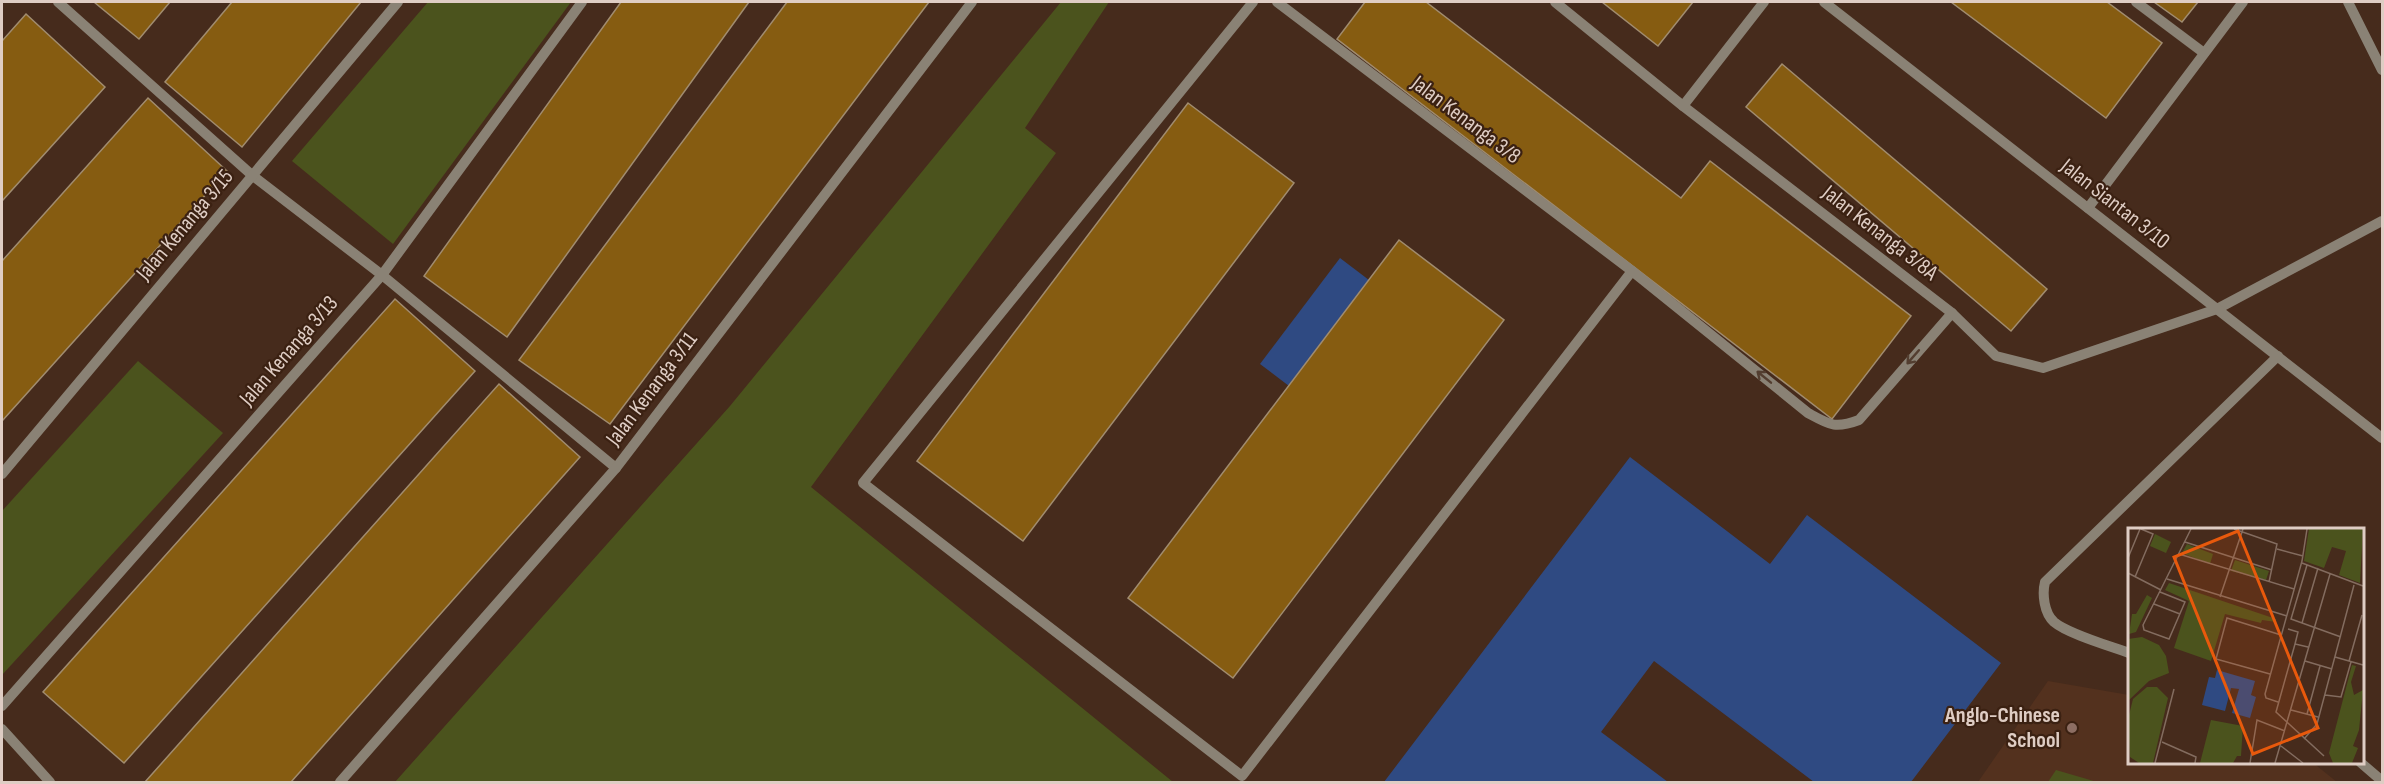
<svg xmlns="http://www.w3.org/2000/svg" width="2384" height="784" font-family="'Sofia Sans Condensed',sans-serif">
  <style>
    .built { fill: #53311e }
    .green { fill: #4b531d }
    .water { fill: #2f4a82 }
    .building { fill: #865c11; stroke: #a18c6f; stroke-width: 1.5 }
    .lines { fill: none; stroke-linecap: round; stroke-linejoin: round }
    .minor { stroke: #8a8275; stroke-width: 10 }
    .oneway { stroke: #533e30 }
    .education-dot { fill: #8d6e63; stroke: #3b2112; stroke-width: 2 }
    .labels { text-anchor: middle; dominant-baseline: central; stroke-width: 4.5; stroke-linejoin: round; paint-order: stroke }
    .street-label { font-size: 22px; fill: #dfcdc4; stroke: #3b2112 }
    .poi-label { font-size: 22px; font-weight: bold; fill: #dfcdc4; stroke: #3b2112; text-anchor: end }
    .inset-road { fill: none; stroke: #836c5f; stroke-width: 1.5 }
    .view { fill: #e8590c; fill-opacity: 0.15; stroke: #e8590c; stroke-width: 3 }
    .inset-edge { fill: none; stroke: #dfcdc4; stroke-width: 3 }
  </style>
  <rect width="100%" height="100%" fill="#462b1c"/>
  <path class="built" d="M2048,681L2129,695V762H2312L2337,782H1978Z"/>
  <g class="green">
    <path d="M428,2H571L393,244L292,161Z"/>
    <path d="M1061,2H1109L1025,128L1056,153L811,487L1173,782H395L730,406Z"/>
    <path d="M138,361L223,433L2,675V511Z"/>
    <path d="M2056,770L2097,782H2048Z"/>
  </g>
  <g class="water">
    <path d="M1340,258L1390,296L1310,402L1260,364Z"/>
    <path d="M1630,457L1770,564L1807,515L2001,663L1911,782H1814L1654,661L1601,732L1668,782H1384Z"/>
  </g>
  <g class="building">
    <path d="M94,2H170L139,39Z"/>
    <path d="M232,2H361L242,147L165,82Z"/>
    <path d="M621,2H749L507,337L424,276Z"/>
    <path d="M787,2H929L610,424L519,360Z"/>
    <path d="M1365,2H1426L1681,198L1710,161L1911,316L1832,419L1337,39Z"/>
    <path d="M1602,2H1693L1658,46Z"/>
    <path d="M1951,2H2107L2162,43L2106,118Z"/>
    <path d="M2154,2H2198L2182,22Z"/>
    <path d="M26,14L105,87L2,201V41Z"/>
    <path d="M1782,64L2047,289L2011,331L1746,107Z"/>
    <path d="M148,98L227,171L2,421V261Z"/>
    <path d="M1188,103L1294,183L1023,541L917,461Z"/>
    <path d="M1399,240L1504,320L1233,678L1128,598Z"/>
    <path d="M395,299L475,371L124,763L43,692Z"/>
    <path d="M499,384L580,457L291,782H145Z"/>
  </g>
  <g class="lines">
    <g class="minor">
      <path d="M58,2L253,176L382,275L616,468"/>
      <path d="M1253,2L863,483L1242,776L1632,271"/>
      <path d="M1277,2L1632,271L1808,413C1830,425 1835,429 1859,420L1952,313"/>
      <path d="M1555,2L1683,106L1952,313L1996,356L2043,368L2217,309L2382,221"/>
      <path d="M1824,2L2382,438"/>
      <path d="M2136,2L2204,53"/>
      <path d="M2348,2L2382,70"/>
      <path d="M1683,106L1764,2"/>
      <path d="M2088,208L2243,2"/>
      <path d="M2,474L398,2"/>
      <path d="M2129,653C2110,646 2068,634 2054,622C2044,613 2042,594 2045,582L2278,356"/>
      <path d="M2,706L382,275L582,2"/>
      <path d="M2,729L50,782"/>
      <path d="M2360,762L2382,781"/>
      <path d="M340,782L616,468L972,2"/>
    </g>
  </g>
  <defs><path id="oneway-shaft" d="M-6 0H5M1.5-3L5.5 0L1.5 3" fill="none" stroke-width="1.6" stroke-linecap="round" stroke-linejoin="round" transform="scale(1.5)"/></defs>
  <g class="oneway">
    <use href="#oneway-shaft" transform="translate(1913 357) rotate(131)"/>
    <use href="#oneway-shaft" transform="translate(1764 377) rotate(-141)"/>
  </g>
  <circle class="education-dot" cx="2072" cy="728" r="6"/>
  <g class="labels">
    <g class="street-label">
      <text transform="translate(1466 120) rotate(37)">Jalan Kenanga 3/8</text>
      <text transform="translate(2115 204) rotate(38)">Jalan Siantan 3/10</text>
      <text transform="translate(185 225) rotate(-50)">Jalan Kenanga 3/15</text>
      <text transform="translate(1880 233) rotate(38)">Jalan Kenanga 3/8A</text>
      <text transform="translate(289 351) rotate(-49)">Jalan Kenanga 3/13</text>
      <text transform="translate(652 389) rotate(-53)">Jalan Kenanga 3/11</text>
    </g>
    <g class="poi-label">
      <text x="2060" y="715">Anglo-Chinese<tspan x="2060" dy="25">School</tspan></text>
    </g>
  </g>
  <g transform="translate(2128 528)">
    <rect width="236" height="236" fill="#462b1c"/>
    <path d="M181,1H235L232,55L211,47L218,23L204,19L196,40L176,33ZM27,6L43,14L38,25L22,18ZM59,16L85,26L82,36L54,25ZM107,32L141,43L138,52L103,43ZM41,55L148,91V94L134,92L133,95L97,86L83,133L46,120L61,73L37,62ZM19,67L24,70L8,104L1,106L4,86H8ZM14,109L31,117L38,128L41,145L21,153L0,173V111ZM224,137L228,138L223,154L226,167L235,162L231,202L225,218L230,220L224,235H205L201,225ZM19,159H29L40,170L25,235H11L2,229L0,191L5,171ZM83,192L115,198L113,228H109L105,235H72Z" fill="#4b531d"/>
    <path d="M89,142L127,153L123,167L128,169L122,190L104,185L111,161L103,160L97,183L74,177L81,149L87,150Z" fill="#2f4a82"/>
    <path class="inset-road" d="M106,1L149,16L141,54M57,14L144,42M149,21L175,28M51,26L166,61M0,30L12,1M174,35L235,58M179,37L163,91L213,109M0,45L33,62M7,49L25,6L13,1M39,51L159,88M32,64L57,74L41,111L16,102L15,97L63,1M92,69L115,1M26,76L52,86M174,95L190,40M160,101L170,104L167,116L180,119M167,116L148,184L196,228M207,129L235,137M177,133L204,141M221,133L234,87M142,146L88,131L99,90L153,107M197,167L213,169L223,134M150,174L138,170L137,166L174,33L179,1M163,182L190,189M179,186L192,138M176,211L189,196L226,57M34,214L68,229L67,235M153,218L175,235M27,235L46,161M122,235L129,192L157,203M147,235L202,46"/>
    <path class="view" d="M110,3L190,200L125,226L46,29Z"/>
    <rect width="236" height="236" class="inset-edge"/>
  </g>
  <rect width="2384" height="784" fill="none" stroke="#dfcdc4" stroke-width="6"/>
</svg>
